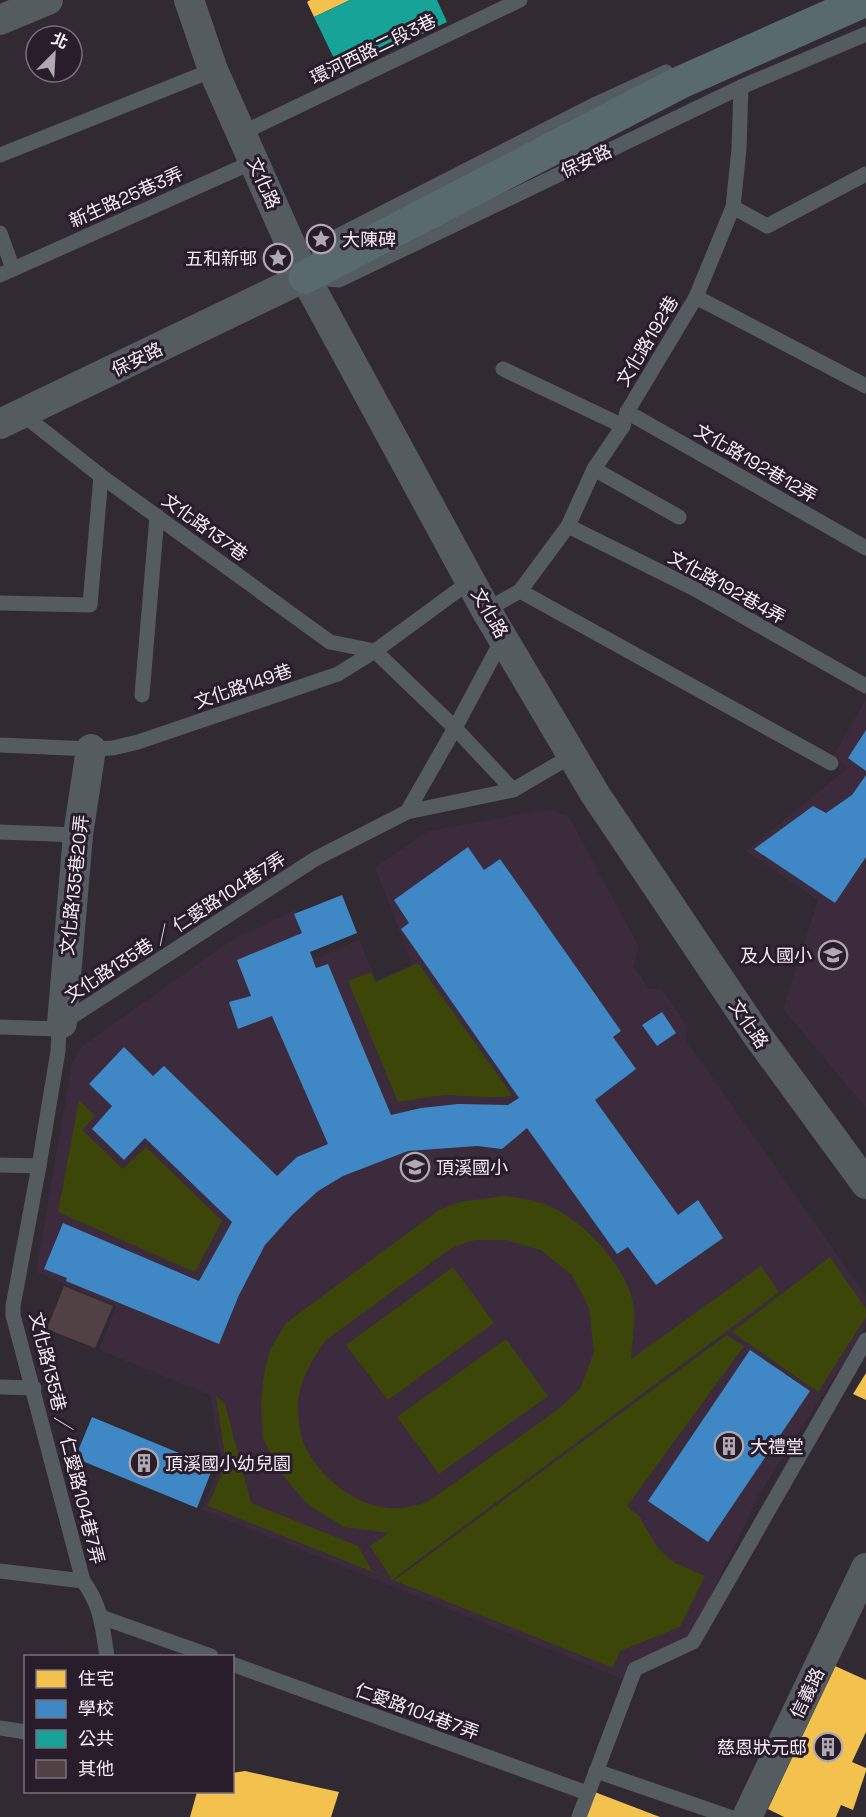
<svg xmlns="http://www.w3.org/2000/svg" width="866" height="1817" font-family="'Space Grotesk','Noto Sans TC',sans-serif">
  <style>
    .built { fill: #3b2b3d }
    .green { fill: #3d4609; fill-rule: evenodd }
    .homes { fill: #f2c14e }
    .schools { fill: #3f88c5 }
    .public { fill: #17a398 }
    .building { fill: #514145 }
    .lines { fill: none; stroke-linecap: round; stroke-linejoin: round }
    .lane { stroke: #545c5f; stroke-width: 15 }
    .street { stroke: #545c5f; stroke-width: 30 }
    .highway { stroke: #596a6e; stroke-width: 33 }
    .labels { text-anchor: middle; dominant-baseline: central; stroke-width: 6; stroke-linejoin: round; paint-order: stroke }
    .street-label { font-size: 18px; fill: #f6eef7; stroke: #291d2b }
    .poi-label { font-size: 18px; fill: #f6eef7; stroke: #291d2b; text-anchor: start }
  </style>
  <rect width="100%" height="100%" fill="#312a32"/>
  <g class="built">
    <path d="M866,700V1108L783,1009L818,900L746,851L848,768L833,756Z"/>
    <path d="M550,809L569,817L639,947L633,966L649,989H661L687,1025L686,1040L866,1296V1327L760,1493L691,1637L623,1679L202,1510L221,1461L210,1395L99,1350L116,1306L36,1272L72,1063L81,1047L233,939L295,910L314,959L359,940L376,980L412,964L375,867L428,831Z"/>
  </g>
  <g class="green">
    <path d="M418,963L512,1095C501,1100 461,1095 446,1095C430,1096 414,1100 398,1102L348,981L371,972L376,982Z"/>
    <path d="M79,1100L95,1116L82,1130L123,1169L146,1147L222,1221L195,1272L58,1212Z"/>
    <path d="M504,1196C519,1198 535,1200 549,1206C584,1222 619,1259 631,1295C638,1316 632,1339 631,1359L761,1266L779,1292L393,1579L395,1580L727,1335L744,1346L627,1506L639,1516L657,1547L673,1562L705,1576L680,1627L620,1651L613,1668L208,1506L226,1463L216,1396L225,1404L251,1503L358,1546L372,1571L392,1579L370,1546L389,1533L344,1527L307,1504L283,1475L263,1439L261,1404L264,1374L270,1350L286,1323L439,1210L460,1202ZM475,1240H505L541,1250L572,1275L589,1308L594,1352L580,1389L556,1411L429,1501C416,1506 403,1509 389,1508C353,1505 318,1476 304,1444C300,1434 298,1418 298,1407C298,1382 312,1360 326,1340L453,1247Z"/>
    <path d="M830,1257L866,1309V1317L818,1392L732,1332Z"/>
    <path d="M453,1267L494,1323L388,1400L346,1345Z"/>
    <path d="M506,1339L548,1396L439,1474L397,1417Z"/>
  </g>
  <g class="homes">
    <path d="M310,0H350L314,17L307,2Z"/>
    <path d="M866,1373V1400L853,1394Z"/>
    <path d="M835,1666L866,1680V1732L852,1762L866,1768V1771L853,1810L841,1805L836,1817H784L768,1809Z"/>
    <path d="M245,1771L339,1792L331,1817H190L197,1792H232V1773Z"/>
    <path d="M592,1791L660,1817H583Z"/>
  </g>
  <g class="schools">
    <path d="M866,730V771L848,758Z"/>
    <path d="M866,775V857L835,903L754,849L813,806L826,813L852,795Z"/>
    <path d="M468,847L484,870L500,859L621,1031L613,1037L636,1069L595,1100L678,1215L698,1200L723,1238L656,1285L628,1247L617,1254L527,1128L502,1149L477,1146L408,1151L343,1176L318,1191L293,1214L265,1245L239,1295L219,1344L66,1281L67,1278L44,1269L63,1223L199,1281L232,1222L145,1138L124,1160L92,1129L112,1106L89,1084L124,1047L153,1076L164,1066L277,1176L297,1157L328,1144L272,1016L238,1029L229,1002L251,996L237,960L302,933L294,914L342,895L357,933L310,952L316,968L328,964L391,1115L421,1108L458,1104L508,1105L519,1098L401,929L409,923L394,900Z"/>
    <path d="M662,1012L676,1033L657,1046L642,1025Z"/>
    <path d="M750,1350L810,1391L708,1542L648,1501Z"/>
    <path d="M92,1417L213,1467L197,1508L75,1458Z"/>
  </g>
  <path class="public" d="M350,0H437L447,22L341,73L314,17Z"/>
  <path class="building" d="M64,1286L113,1306L95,1348L47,1329Z"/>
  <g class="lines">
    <g class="lane">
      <path d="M242,133L520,0"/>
      <path d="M0,155L213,70"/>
      <path d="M733,207L767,226L866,174"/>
      <path d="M0,233L13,269"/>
      <path d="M312,267L328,241L596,104L666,72"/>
      <path d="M0,275L255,161"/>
      <path d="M318,278L339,280L741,87L866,34"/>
      <path d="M696,297L866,386"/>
      <path d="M503,369L623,426"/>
      <path d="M627,412L866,548"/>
      <path d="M21,413L101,476L330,642L375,651L455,728L407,812"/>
      <path d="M594,469L679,517"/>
      <path d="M568,526L695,589L866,686"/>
      <path d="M520,591L831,763"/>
      <path d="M0,603L90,605L101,476"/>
      <path d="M486,610L520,591L568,526L594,469L623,426L627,412L696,297L733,207L739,149L741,87"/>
      <path d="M503,638L455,728L513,790"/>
      <path d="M142,695L157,516"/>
      <path d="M0,745L91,749L113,748L138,742L338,674L375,651L457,591L472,582"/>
      <path d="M0,832L78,835"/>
      <path d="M0,1027L59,1029"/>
      <path d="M0,1165L39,1166"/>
      <path d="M0,1387L34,1388"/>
      <path d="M0,1571L83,1581"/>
      <path d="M101,1617L211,1656"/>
      <path d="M107,1656C102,1626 102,1607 83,1581L13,1315V1306L39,1166L58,1051L59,1029L62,1023L315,859L407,812L513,790L573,755"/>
      <path d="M232,1664L587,1793"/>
      <path d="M0,1728L26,1732"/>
      <path d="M596,1771L730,1817"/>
      <path d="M579,1817L635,1669L693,1642L866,1340"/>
    </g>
    <g class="street">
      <path d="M189,0L213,70L305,277L486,610L595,794L757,1035L866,1184"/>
      <path d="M0,20L48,0"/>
      <path d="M0,424L305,277"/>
      <path d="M62,1023L78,835L91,749"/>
      <path d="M747,1817L866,1568"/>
    </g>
    <path class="highway" d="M305,277L679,83L866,0"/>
  </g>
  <defs>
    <g id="sight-ring" transform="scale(1.5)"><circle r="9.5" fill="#291d2b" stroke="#b1a9b2" stroke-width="1.5"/><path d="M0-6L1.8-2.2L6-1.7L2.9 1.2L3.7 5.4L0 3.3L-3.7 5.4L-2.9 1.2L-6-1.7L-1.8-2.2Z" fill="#b1a9b2"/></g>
    <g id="school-ring" transform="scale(1.5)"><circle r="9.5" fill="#291d2b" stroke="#b1a9b2" stroke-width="1.5"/><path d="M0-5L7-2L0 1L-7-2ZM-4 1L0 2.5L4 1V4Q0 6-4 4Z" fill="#b1a9b2"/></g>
    <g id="building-ring" transform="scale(1.5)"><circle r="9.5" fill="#291d2b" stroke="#b1a9b2" stroke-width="1.5"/><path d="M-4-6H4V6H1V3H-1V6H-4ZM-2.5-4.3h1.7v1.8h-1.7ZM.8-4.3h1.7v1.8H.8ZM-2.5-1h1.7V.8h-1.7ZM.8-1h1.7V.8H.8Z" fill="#b1a9b2"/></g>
  </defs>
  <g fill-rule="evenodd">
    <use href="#sight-ring" x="321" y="239"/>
    <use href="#sight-ring" x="278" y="258"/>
    <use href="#school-ring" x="833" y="955"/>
    <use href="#school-ring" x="415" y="1167"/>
    <use href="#building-ring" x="729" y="1446"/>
    <use href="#building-ring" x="144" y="1463"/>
    <use href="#building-ring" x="828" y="1747"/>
  </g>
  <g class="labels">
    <g class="street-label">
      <text transform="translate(373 49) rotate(-26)">環河西路二段3巷</text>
      <text transform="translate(586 161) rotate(-25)">保安路</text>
      <text transform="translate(264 183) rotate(66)">文化路</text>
      <text transform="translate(126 197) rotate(-24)">新生路25巷3弄</text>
      <text transform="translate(647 341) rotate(-59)">文化路192巷</text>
      <text transform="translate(137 359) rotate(-26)">保安路</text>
      <text transform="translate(756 463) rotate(30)">文化路192巷12弄</text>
      <text transform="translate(205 527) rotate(36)">文化路137巷</text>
      <text transform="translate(727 587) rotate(29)">文化路192巷4弄</text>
      <text transform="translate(490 613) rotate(60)">文化路</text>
      <text transform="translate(243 686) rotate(-19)">文化路149巷</text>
      <text transform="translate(74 885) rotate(-84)">文化路135巷20弄</text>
      <text transform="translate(175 927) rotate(-33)">文化路135巷 ／ 仁愛路104巷7弄</text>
      <text transform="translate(749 1024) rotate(56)">文化路</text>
      <text transform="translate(67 1438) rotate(76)">文化路135巷 ／ 仁愛路104巷7弄</text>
      <text transform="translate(807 1693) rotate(-64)">信義路</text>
      <text transform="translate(417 1711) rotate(20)">仁愛路104巷7弄</text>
    </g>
    <g class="poi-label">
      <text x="342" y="239">大陳碑</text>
      <text x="257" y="258" text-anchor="end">五和新邨</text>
      <text x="812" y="955" text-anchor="end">及人國小</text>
      <text x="436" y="1167">頂溪國小</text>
      <text x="750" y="1446">大禮堂</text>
      <text x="165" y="1463">頂溪國小幼兒園</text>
      <text x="807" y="1747" text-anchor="end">慈恩狀元邸</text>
    </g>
  </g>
  <rect x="24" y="1655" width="210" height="138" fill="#291d2b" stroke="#7b717d" stroke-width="1.5"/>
  <rect x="36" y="1670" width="30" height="18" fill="#f2c14e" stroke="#7b717d" stroke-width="1.5"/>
  <text x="78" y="1685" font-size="18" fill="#f6eef7">住宅</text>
  <rect x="36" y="1700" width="30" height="18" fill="#3f88c5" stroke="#7b717d" stroke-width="1.5"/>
  <text x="78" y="1715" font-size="18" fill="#f6eef7">學校</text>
  <rect x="36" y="1730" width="30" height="18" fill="#17a398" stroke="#7b717d" stroke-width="1.5"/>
  <text x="78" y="1745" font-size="18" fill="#f6eef7">公共</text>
  <rect x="36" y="1760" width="30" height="18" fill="#514145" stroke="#7b717d" stroke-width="1.5"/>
  <text x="78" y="1775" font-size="18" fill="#f6eef7">其他</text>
  <g transform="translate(54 54) rotate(24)"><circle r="28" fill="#291d2b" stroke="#7b717d" stroke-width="1.5"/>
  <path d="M0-4.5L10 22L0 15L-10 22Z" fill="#b1a9b2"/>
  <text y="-9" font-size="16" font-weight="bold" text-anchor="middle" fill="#f6eef7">北</text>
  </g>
</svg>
